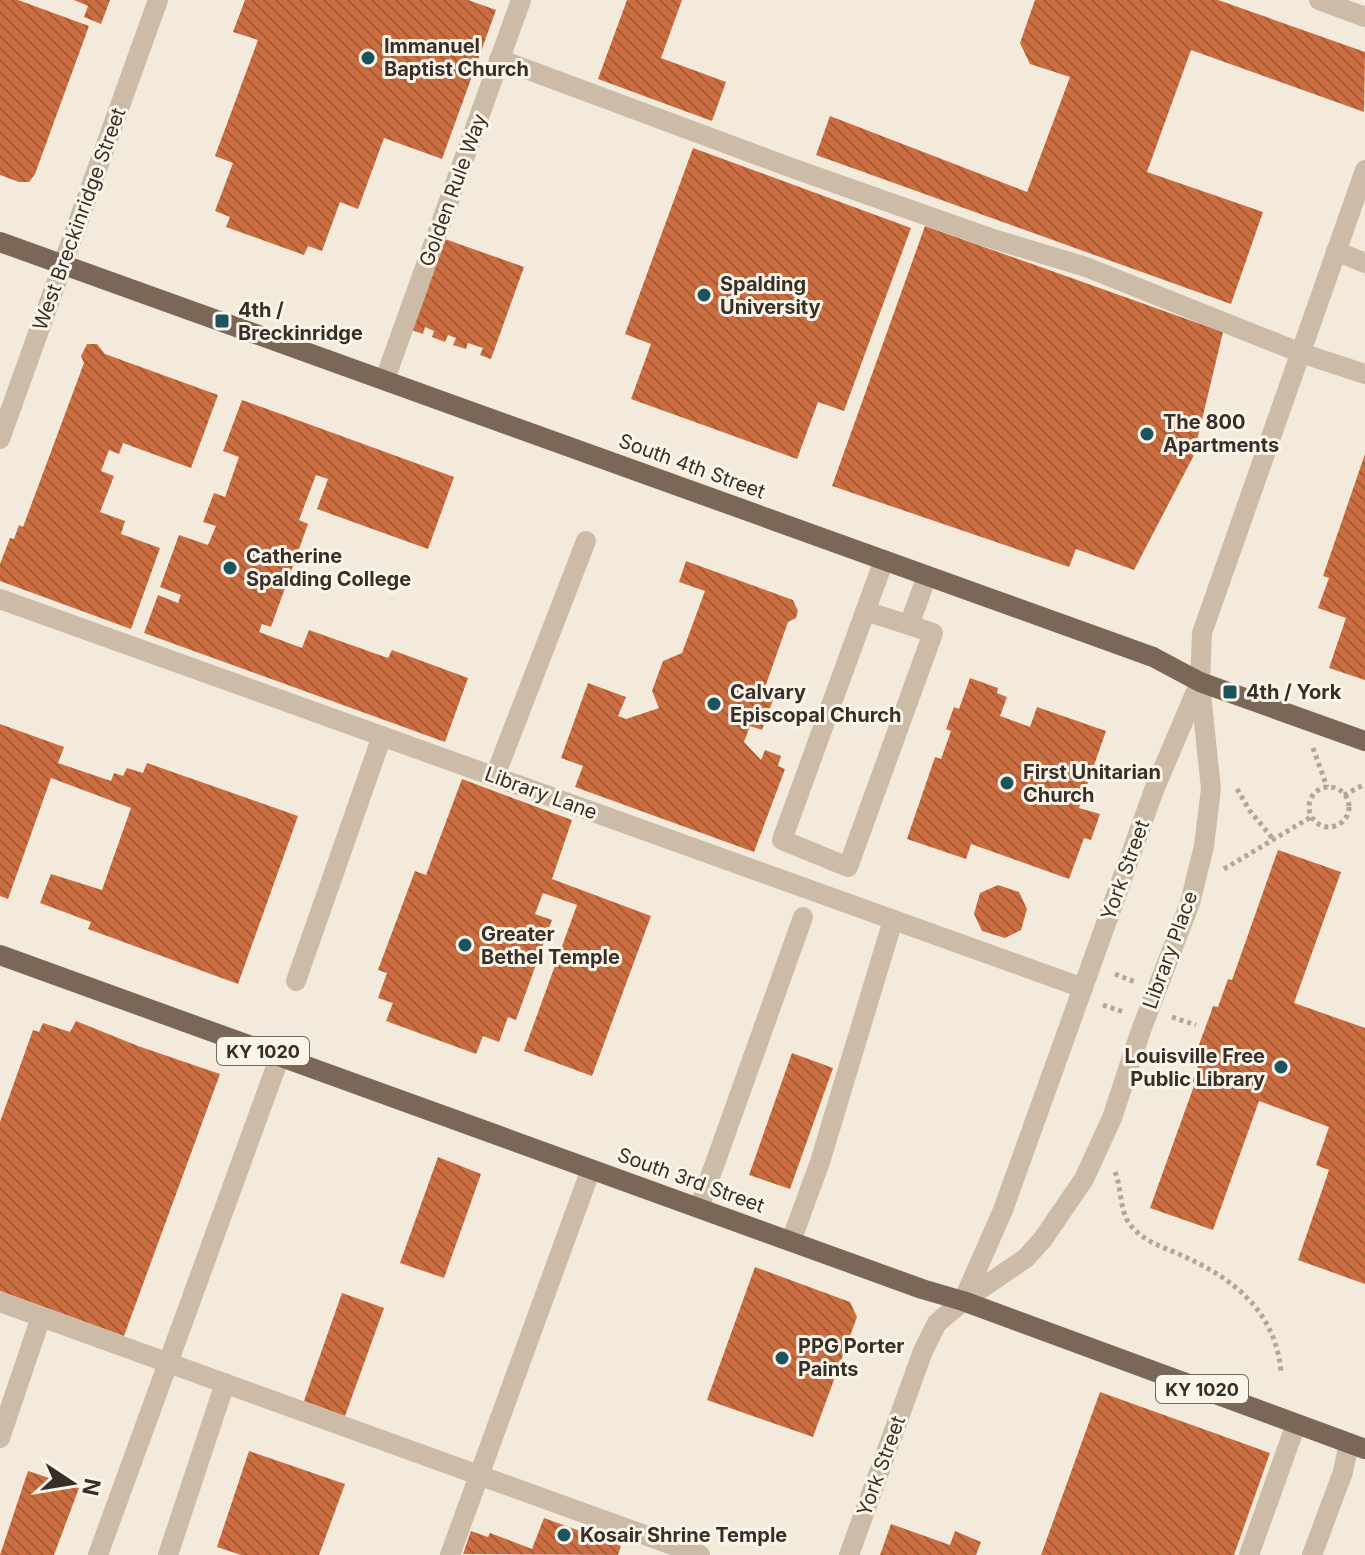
<svg xmlns="http://www.w3.org/2000/svg" width="1365" height="1555" font-family="Inter,sans-serif">
  <style>
    .building { fill: url(#building-back-hatch) }
    .lines { fill: none; stroke-linecap: round; stroke-linejoin: round }
    .path { stroke: #b8a591; stroke-width: 5; stroke-dasharray: 4 4; stroke-linecap: butt }
    .minor { stroke: #ccbba7; stroke-width: 20 }
    .major { stroke: #7b6758; stroke-width: 20 }
    .poi-dot { fill: #1c535c; stroke: #faf4e9; stroke-width: 3 }
    .labels { text-anchor: middle; dominant-baseline: central; stroke-width: 6; stroke-linejoin: round; paint-order: stroke }
    .shield { fill: #faf4e9; stroke: #726962; stroke-width: 2 }
    .shield-label { font-size: 18px; font-weight: bold; fill: #382e28 }
    .poi-label { font-size: 20px; font-weight: bold; fill: #382e28; stroke: #faf4e9; text-anchor: start }
    .street-label { font-size: 20px; fill: #382e28; stroke: #faf4e9 }
  </style>
  <defs>
    <pattern id="building-back-hatch" width="6" height="6" patternUnits="userSpaceOnUse" patternTransform="scale(2)"><rect width="6" height="6" fill="#cb6e42"/><path d="M-1 5l2 2M0 0l6 6M5-1l2 2" fill="none" stroke="#a65b37"/></pattern>
  </defs>
  <rect width="100%" height="100%" fill="#f3eadc"/>
  <g class="building">
    <path d="M0,0H18L89,26L35,174L29,182H19L0,175Z"/>
    <path d="M74,0H110L101,24L84,17L88,6Z"/>
    <path d="M245,0H468L496,10L442,159L384,138L358,209L340,202L322,251L308,246L304,255L226,227L230,217L215,211L233,163L215,156L258,40L233,32Z"/>
    <path d="M627,0H682L661,58L726,82L712,121L598,79Z"/>
    <path d="M1035,0H1218L1365,52L1364,112L1191,50L1147,172L1263,212L1231,304L816,155L830,116L1027,192L1070,77L1030,64L1020,43Z"/>
    <path d="M693,148L911,228L844,411L818,402L797,459L631,399L651,344L625,334Z"/>
    <path d="M925,226L1223,332L1193,457L1134,570L1076,549L1069,567L832,486Z"/>
    <path d="M442,238L524,267L491,359L480,355L483,348L468,343L466,349L453,345L456,338L448,335L445,342L432,337L434,331L425,327L423,334L409,329Z"/>
    <path d="M87,344H97L105,354L218,395L191,468L123,443L119,454L109,450L101,471L114,476L100,512L125,521L121,534L160,548L131,629L0,581V564L10,538L14,539L19,525L23,527L84,363L81,356Z"/>
    <path d="M242,400L454,477L428,549L317,509L328,479L316,475L299,520L308,524L271,627L262,624L259,632L302,648L309,630L388,658L392,650L468,678L445,742L144,633L158,595L178,603L181,595L160,587L179,535L208,545L216,526L203,522L214,493L225,497L239,457L223,451Z"/>
    <path d="M1365,454V680L1329,668L1346,618L1318,608L1329,578L1323,576Z"/>
    <path d="M686,561L793,600L798,611L796,618L788,622L762,696L773,700L762,730L750,726L744,742L761,760L765,750L781,756L778,766L785,769L754,852L575,787L583,766L561,758L588,683L626,697L618,716L626,719L659,708L652,691L663,661L682,653L705,591L679,582Z"/>
    <path d="M970,678L998,688L997,693L1007,697L1000,716L1030,727L1037,707L1106,731L1079,808L1100,814L1091,840L1084,838L1069,879L971,844L966,859L907,839L935,757L941,759L951,731L946,729L954,707L959,709Z"/>
    <path d="M0,724L64,747L58,763L111,781L114,773L123,776L127,768L143,773L147,763L298,816L238,984L88,929L91,922L40,903L51,874L102,890L131,808L51,778L8,899L0,896Z"/>
    <path d="M462,779L572,820L552,879L651,916L592,1076L524,1051L577,905L543,893L535,914L552,920L516,1020L508,1017L499,1042L483,1036L476,1054L386,1021L393,1003L378,998L387,973L378,970L415,871L426,875Z"/>
    <path d="M1278,850L1341,872L1294,1003L1365,1028V1284L1298,1260L1329,1170L1316,1165L1329,1127L1259,1101L1213,1230L1150,1208L1195,1083L1192,1082L1203,1052L1197,1050L1210,1015L1213,1006L1218,1007L1228,979L1232,980Z"/>
    <path d="M998,885L1019,892L1027,909L1021,930L1005,938L982,931L974,914L980,893Z"/>
    <path d="M76,1021L138,1046L220,1074L124,1336L0,1291V1122L33,1030L39,1032L43,1023L70,1032Z"/>
    <path d="M792,1053L833,1068L790,1189L749,1175Z"/>
    <path d="M438,1157L481,1174L444,1278L400,1263Z"/>
    <path d="M755,1267L850,1302L857,1317L813,1437L707,1400Z"/>
    <path d="M342,1293L384,1308L345,1416L304,1401Z"/>
    <path d="M1100,1392L1270,1453L1234,1555H1041Z"/>
    <path d="M249,1451L345,1484L319,1555H241L217,1547Z"/>
    <path d="M28,1471L79,1488L54,1555H0Z"/>
    <path d="M544,1518L621,1546L618,1555L463,1554L471,1531L488,1537L490,1533L532,1549Z"/>
    <path d="M891,1524L950,1545L955,1531L981,1542L976,1555H880Z"/>
  </g>
  <g class="lines">
    <g class="path">
      <path d="M1313,748L1327,787"/>
      <circle cx="1329" cy="807" r="20"/>
      <path d="M1237,789L1250,811L1273,839"/>
      <path d="M1344,795L1365,784"/>
      <path d="M1224,869L1311,817"/>
      <path d="M1115,974L1135,982"/>
      <path d="M1103,1005L1124,1012"/>
      <path d="M1172,1017L1196,1025"/>
      <path d="M1115,1172C1123,1191 1118,1214 1134,1229C1147,1243 1166,1248 1183,1256C1235,1279 1276,1313 1281,1372"/>
    </g>
    <g class="minor">
      <path d="M1319,0L1365,17"/>
      <path d="M499,59L792,168L990,238L1086,267L1301,353L1365,374"/>
      <path d="M1336,251L1365,263"/>
      <path d="M385,379L521,0"/>
      <path d="M0,439L158,0"/>
      <path d="M884,560L782,840L848,867L933,633L909,625L927,576"/>
      <path d="M0,599L1083,988"/>
      <path d="M865,611L909,625"/>
      <path d="M495,776L586,541"/>
      <path d="M296,981L382,736"/>
      <path d="M699,1208L803,917"/>
      <path d="M791,1241L820,1162L893,920"/>
      <path d="M963,1301L1026,1258L1043,1239L1084,1179L1112,1118L1140,1033L1190,903L1204,846L1211,789L1200,684"/>
      <path d="M0,1302L700,1555"/>
      <path d="M0,1438L41,1317"/>
      <path d="M98,1555L280,1056"/>
      <path d="M168,1555L225,1383"/>
      <path d="M450,1555L591,1169"/>
      <path d="M849,1555L923,1351L937,1323L963,1301L1003,1210L1154,790L1200,682L1202,633L1365,170"/>
      <path d="M1249,1555L1296,1424"/>
      <path d="M1312,1555L1343,1472L1349,1443"/>
    </g>
    <g class="major">
      <path d="M0,242L1153,657L1200,682L1365,741"/>
      <path d="M0,955L922,1289L963,1301L1365,1449"/>
    </g>
  </g>
  <g class="poi-dot">
    <circle cx="368" cy="58" r="8"/>
    <circle cx="704" cy="295" r="8"/>
    <rect x="214" y="313" width="16" height="16" rx="4"/>
    <circle cx="1147" cy="434" r="8"/>
    <circle cx="230" cy="568" r="8"/>
    <rect x="1222" y="684" width="16" height="16" rx="4"/>
    <circle cx="714" cy="704" r="8"/>
    <circle cx="1007" cy="783" r="8"/>
    <circle cx="465" cy="945" r="8"/>
    <circle cx="1281" cy="1067" r="8"/>
    <circle cx="782" cy="1358" r="8"/>
    <circle cx="564" cy="1535" r="8"/>
  </g>
  <g class="labels">
    <g class="shield">
      <rect x="217" y="1037" width="92" height="28" rx="6"/>
      <rect x="1156" y="1375" width="92" height="28" rx="6"/>
    </g>
    <g class="shield-label">
      <text x="263" y="1051">KY 1020</text>
      <text x="1202" y="1389">KY 1020</text>
    </g>
    <g class="poi-label">
      <text x="384" y="46">Immanuel<tspan x="384" dy="23">Baptist Church</tspan></text>
      <text x="720" y="284">Spalding<tspan x="720" dy="23">University</tspan></text>
      <text x="238" y="310">4th /<tspan x="238" dy="23">Breckinridge</tspan></text>
      <text x="1163" y="422">The 800<tspan x="1163" dy="23">Apartments</tspan></text>
      <text x="246" y="556">Catherine<tspan x="246" dy="23">Spalding College</tspan></text>
      <text x="730" y="692">Calvary<tspan x="730" dy="23">Episcopal Church</tspan></text>
      <text x="1246" y="692">4th / York</text>
      <text x="1023" y="772">First Unitarian<tspan x="1023" dy="23">Church</tspan></text>
      <text x="481" y="934">Greater<tspan x="481" dy="23">Bethel Temple</tspan></text>
      <text x="1265" y="1056" text-anchor="end">Louisville Free<tspan x="1265" dy="23">Public Library</tspan></text>
      <text x="798" y="1346">PPG Porter<tspan x="798" dy="23">Paints</tspan></text>
      <text x="580" y="1535">Kosair Shrine Temple</text>
    </g>
    <g class="street-label">
      <text transform="translate(453 190) rotate(-70)">Golden Rule Way</text>
      <text transform="translate(79 219) rotate(-70)">West Breckinridge Street</text>
      <text transform="translate(692 466) rotate(20)">South 4th Street</text>
      <text transform="translate(541 793) rotate(20)">Library Lane</text>
      <text transform="translate(1125 870) rotate(-70)">York Street</text>
      <text transform="translate(1170 950) rotate(-70)">Library Place</text>
      <text transform="translate(691 1180) rotate(20)">South 3rd Street</text>
      <text transform="translate(881 1466) rotate(-70)">York Street</text>
    </g>
  </g>
  <g transform="translate(72 1483) rotate(102)" stroke="#faf4e9" stroke-width="6" paint-order="stroke">
  <path d="M0-6L14 30L0 20L-14 30Z" fill="#382e28"/>
  <text y="-12" font-size="22" font-weight="bold" text-anchor="middle" fill="#382e28">N</text>
  </g>
</svg>
